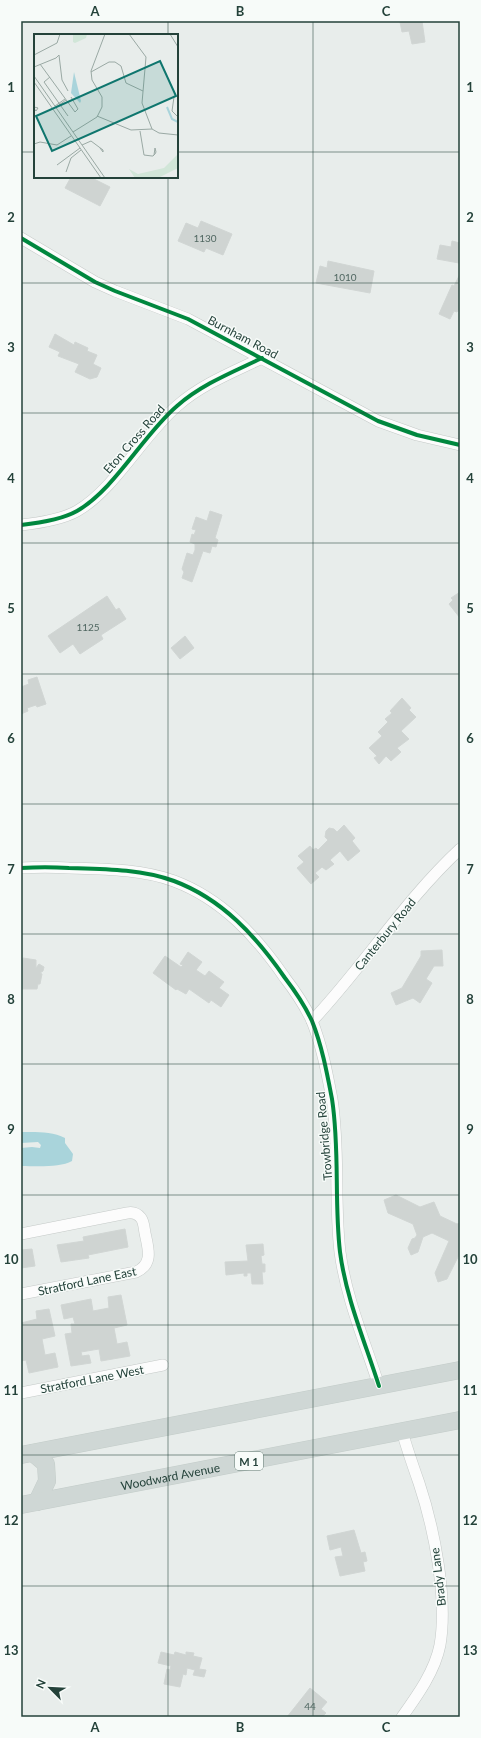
<svg xmlns="http://www.w3.org/2000/svg" width="481" height="1738" font-family="Lato,sans-serif">
  <style>
    .water { fill: #a9d4db }
    .building { fill: #cfd4d2; stroke: #d1d6d4 }
    .lines { fill: none; stroke-linecap: round; stroke-linejoin: round }
    .minor-casing { stroke: #c5cac8; stroke-width: 12 }
    .primary-casing { stroke: #c3ccc9; stroke-width: 18 }
    .minor { stroke: #fcfcfc; stroke-width: 11 }
    .primary { stroke: #cfd7d5; stroke-width: 17 }
    .cycleway-casing { stroke: #f7fbf9; stroke-width: 6 }
    .cycleway { stroke: #00873e; stroke-width: 4 }
    .grid { fill: none; stroke: #24423a; stroke-width: 1; stroke-opacity: 0.55 }
    .labels { text-anchor: middle; dominant-baseline: central; stroke-width: 3; stroke-linejoin: round; paint-order: stroke }
    .number-label { font-size: 10px; fill: #506761 }
    .shield { fill: #f7fbf9; stroke: #637a73; stroke-width: 1 }
    .shield-label { font-size: 11px; font-weight: bold; fill: #24423a }
    .street-label { font-size: 12px; fill: #24423a; stroke: #f7fbf9 }
    .inset-river { fill: none; stroke: #a9d4db; stroke-width: 2 }
    .inset-road { fill: none; stroke: #9aa9a4; stroke-width: 1 }
    .view { fill: #0f766e; fill-opacity: 0.15; stroke: #0f766e; stroke-width: 2 }
    .inset-edge { fill: none; stroke: #24423a; stroke-width: 2 }
    .neatline { fill: none; stroke: #24423a; stroke-width: 1.5 }
    .grid-label { font-size: 13px; text-anchor: middle; font-weight: bold; fill: #24423a }
  </style>
  <rect width="100%" height="100%" fill="#e8edeb"/>
  <path class="water" d="M21,1132C35,1132 52,1131 65,1138V1143L73,1154L72,1161C60,1168 35,1166 21,1166V1148L32,1147L40,1148L41,1145L38,1142L21,1143Z"/>
  <g class="building">
    <path d="M422,21L425,42L412,44L409,31L402,32L400,22Z"/>
    <path d="M71,177H90L110,187L100,206L65,188Z"/>
    <path d="M201,221L232,234L223,255L206,248L204,252L178,241L186,223L198,228Z"/>
    <path d="M452,241L460,243L459,263L437,259L440,245L451,247Z"/>
    <path d="M328,261L374,271L370,293L316,283L320,266L327,268Z"/>
    <path d="M460,274V307L457,312L454,311L450,319L439,314L452,285L454,286Z"/>
    <path d="M55,334L74,345L75,342L88,348L87,351L97,355L93,364L101,368L97,377L90,379L75,372L79,364L58,356L60,352L49,347Z"/>
    <path d="M210,511L222,515L215,538L218,540L216,547L212,546L210,553L203,551L192,582L182,578L184,572L182,569L187,553L193,555L195,550V544L190,542L192,534L194,535L196,530L192,529L196,517L207,521Z"/>
    <path d="M460,592V618L449,604L453,600L451,598Z"/>
    <path d="M107,596L116,610L119,608L126,619L101,635L103,639L80,654L73,644L60,653L48,636Z"/>
    <path d="M185,636L194,648L180,659L171,648Z"/>
    <path d="M37,677L46,704L37,707L36,705L27,708L28,711L21,714V687L29,684L28,680Z"/>
    <path d="M402,698L411,708L409,710L416,717L401,731L409,739L397,748L401,752L391,761L386,756L379,764L374,758L377,756L369,748L382,736L378,732L388,722L385,719L392,713L390,711Z"/>
    <path d="M344,825L355,838L352,841L360,851L348,861L340,851L330,860L334,864L326,870L322,867L315,873L319,877L311,884L297,868L304,862L298,856L310,846L313,850L316,848L318,850L328,840L325,837L326,831L329,828L334,829L337,832Z"/>
    <path d="M442,950L443,966H434L426,979L432,983L420,1003L413,998L396,1005L391,993L402,988L421,956V951Z"/>
    <path d="M188,952L202,962L196,970L205,976L209,971L224,982L219,988L229,995L221,1007L211,1000L209,1003L189,989L186,994L177,989L176,990L153,973L165,956L181,967L183,965L180,964Z"/>
    <path d="M23,958L36,960V968L39,964L44,967L43,971L40,973L42,974L40,984H38L37,989H21Z"/>
    <path d="M396,1195L420,1207L434,1202L440,1216L457,1224L460,1223L459,1239L460,1253L447,1279L438,1282L435,1273L449,1241L432,1233L423,1237L418,1252L411,1255L408,1248L412,1239L415,1238L417,1235L413,1224L388,1213L384,1200Z"/>
    <path d="M125,1229L128,1247L88,1255L89,1258L61,1262L57,1245L84,1241L83,1237Z"/>
    <path d="M263,1244L264,1255L261,1256L262,1264H265V1272H262L263,1284H252L251,1273H247V1276H244V1273L226,1275L225,1262L248,1261L246,1245Z"/>
    <path d="M32,1249L35,1266L21,1268V1250Z"/>
    <path d="M121,1295L127,1325L114,1328L117,1344L127,1342L130,1356L101,1361L99,1349L81,1352L82,1356L89,1355L91,1363L71,1366L65,1334L72,1333L71,1324H75L73,1317L64,1319L61,1305L91,1299L93,1311L109,1308L108,1297Z"/>
    <path d="M49,1309L55,1336L42,1339L45,1355L55,1353L58,1367L29,1373L26,1360L21,1361V1323L37,1319L36,1311Z"/>
    <path d="M354,1530L361,1553L365,1552L367,1561L363,1562L365,1571L340,1576L335,1557L343,1556L341,1547L330,1550L327,1536Z"/>
    <path d="M161,1652L174,1655L175,1652L186,1655V1652L194,1653L193,1656L202,1658L199,1669L206,1670L204,1677L193,1675L195,1670L187,1668L186,1675L183,1674L180,1687L164,1684L167,1669L170,1670L171,1666L158,1663Z"/>
    <path d="M310,1688L327,1702L321,1709L326,1713L322,1717H287Z"/>
  </g>
  <g class="lines">
    <g class="minor-casing">
      <g id="minor">
        <path d="M21,238L95,282L115,291L188,319L378,421L417,435L460,445"/>
        <path d="M21,525C39,523 61,520 77,511C115,489 143,435 177,406C202,384 233,372 262,358"/>
        <path d="M21,868C37,867 53,867 69,868C103,869 141,869 174,881C222,899 256,936 285,978C295,991 305,1006 312,1021C322,1046 327,1073 332,1099C340,1150 334,1201 340,1252C346,1298 365,1342 379,1386"/>
        <path d="M312,1021C364,966 404,901 460,849"/>
        <path d="M21,1234L127,1213C132,1212 137,1213 141,1218C144,1222 144,1228 145,1233C148,1248 154,1264 136,1272L21,1294"/>
        <path d="M21,1393L163,1365"/>
        <path d="M402,1717C417,1696 435,1671 440,1645C448,1598 434,1528 419,1483C413,1466 407,1449 402,1431"/>
      </g>
    </g>
    <g class="primary-casing">
      <g id="primary">
        <path d="M33,1453L46,1464L47,1481L37,1502"/>
        <path d="M21,1455L460,1370"/>
        <path id="s1" d="M21,1505L460,1420"/>
      </g>
    </g>
    <use href="#minor" class="minor"/>
    <use href="#primary" class="primary"/>
    <g class="cycleway-casing">
      <g id="cycleway">
        <path d="M21,238L95,282L115,291L188,319L378,421L417,435L460,445"/>
        <path d="M21,525C39,523 61,520 77,511C115,489 143,435 177,406C202,384 233,372 262,358"/>
        <path d="M21,868C37,867 53,867 69,868C103,869 141,869 174,881C222,899 256,936 285,978C295,991 305,1006 312,1021C322,1046 327,1073 332,1099C340,1150 334,1201 340,1252C346,1298 365,1342 379,1386"/>
      </g>
    </g>
    <use href="#cycleway" class="cycleway"/>
  </g>
  <path class="grid" d="M168,21V35M313,21V1717M21,152H35M177,152H460M168,177V1717M21,283H460M21,413H460M21,543H460M21,674H460M21,804H460M21,934H460M21,1064H460M21,1195H460M21,1325H460M21,1455H460M21,1586H460"/>
  <g class="labels">
    <g class="number-label">
      <text x="205" y="238">1130</text>
      <text x="345" y="277">1010</text>
      <text x="88" y="627">1125</text>
      <text x="310" y="1706">44</text>
    </g>
    <rect class="shield" x="235" y="1452" width="28" height="18" rx="3"/>
    <g class="shield-label">
      <text x="249" y="1461">M 1</text>
    </g>
    <g class="street-label">
      <text transform="translate(243 337) rotate(28)">Burnham Road</text>
      <text transform="translate(134 439) rotate(-49)">Eton Cross Road</text>
      <text transform="translate(385 934) rotate(-51)">Canterbury Road</text>
      <text transform="translate(324 1136) rotate(-95)">Trowbridge Road</text>
      <text transform="translate(87 1281) rotate(-12)">Stratford Lane East</text>
      <text transform="translate(92 1379) rotate(-11)">Stratford Lane West</text>
      <text stroke="none"><textPath href="#s1" startOffset="152">Woodward Avenue</textPath></text>
      <text transform="translate(438 1577) rotate(-97)">Brady Lane</text>
    </g>
  </g>
  <g transform="translate(34 34)">
    <rect width="144" height="144" fill="#e8edeb"/>
    <path d="M39,0H53L52,4L41,9L39,8ZM144,120V134L124,144H101L95,135L104,140L130,134Z" fill="#d1e6d8"/>
    <path d="M40,38L47,67L46,69L37,59Z" fill="#a9d4db"/>
    <path class="inset-river" d="M133,73L138,85L144,88"/>
    <path class="inset-road" d="M95,0L112,23L108,69L118,95M136,0L144,13M0,21L23,9L26,0M22,24L25,21L28,46L34,57M6,30L41,78L44,75L37,63M0,33L22,24M57,38L75,28H81L87,32L92,49L109,57M0,42L71,144M16,43L10,48L34,82M0,48L67,144M140,63L138,77L144,83M21,72L31,65M0,73L4,74L2,77L1,76ZM22,73L32,66M63,82L97,96L118,95L125,99L144,101M106,97L110,121L118,122H119L121,120L122,118L121,114L120,121M39,98L63,83L68,73V63L58,46L57,37L71,0M0,110L6,108L23,111L37,102M48,111L57,107L69,116V118L66,114M23,131L46,114M32,138L37,124L47,116"/>
    <path class="view" d="M126,27L142,62L18,117L2,82Z"/>
    <rect width="144" height="144" class="inset-edge"/>
  </g>
  <rect width="481" height="1738" fill="none" stroke="#f7fbf9" stroke-width="44"/>
  <g transform="translate(50 1688) rotate(294)" stroke="#f7fbf9" stroke-width="3" paint-order="stroke">
  <path d="M0-3L7 15L0 10L-7 15Z" fill="#24423a"/>
  <text y="-6" font-size="11" font-weight="bold" text-anchor="middle" fill="#24423a">N</text>
  </g>
  <rect x="22" y="22" width="437" height="1694" class="neatline"/>
  <g class="grid-label">
    <text x="95" y="16">A</text>
    <text x="240" y="16">B</text>
    <text x="386" y="16">C</text>
    <text x="11" y="92">1</text>
    <text x="470" y="92">1</text>
    <text x="11" y="222">2</text>
    <text x="470" y="222">2</text>
    <text x="11" y="352">3</text>
    <text x="470" y="352">3</text>
    <text x="11" y="483">4</text>
    <text x="470" y="483">4</text>
    <text x="11" y="613">5</text>
    <text x="470" y="613">5</text>
    <text x="11" y="743">6</text>
    <text x="470" y="743">6</text>
    <text x="11" y="874">7</text>
    <text x="470" y="874">7</text>
    <text x="11" y="1004">8</text>
    <text x="470" y="1004">8</text>
    <text x="11" y="1134">9</text>
    <text x="470" y="1134">9</text>
    <text x="11" y="1264">10</text>
    <text x="470" y="1264">10</text>
    <text x="11" y="1395">11</text>
    <text x="470" y="1395">11</text>
    <text x="11" y="1525">12</text>
    <text x="470" y="1525">12</text>
    <text x="11" y="1655">13</text>
    <text x="470" y="1655">13</text>
    <text x="95" y="1732">A</text>
    <text x="240" y="1732">B</text>
    <text x="386" y="1732">C</text>
  </g>
</svg>
